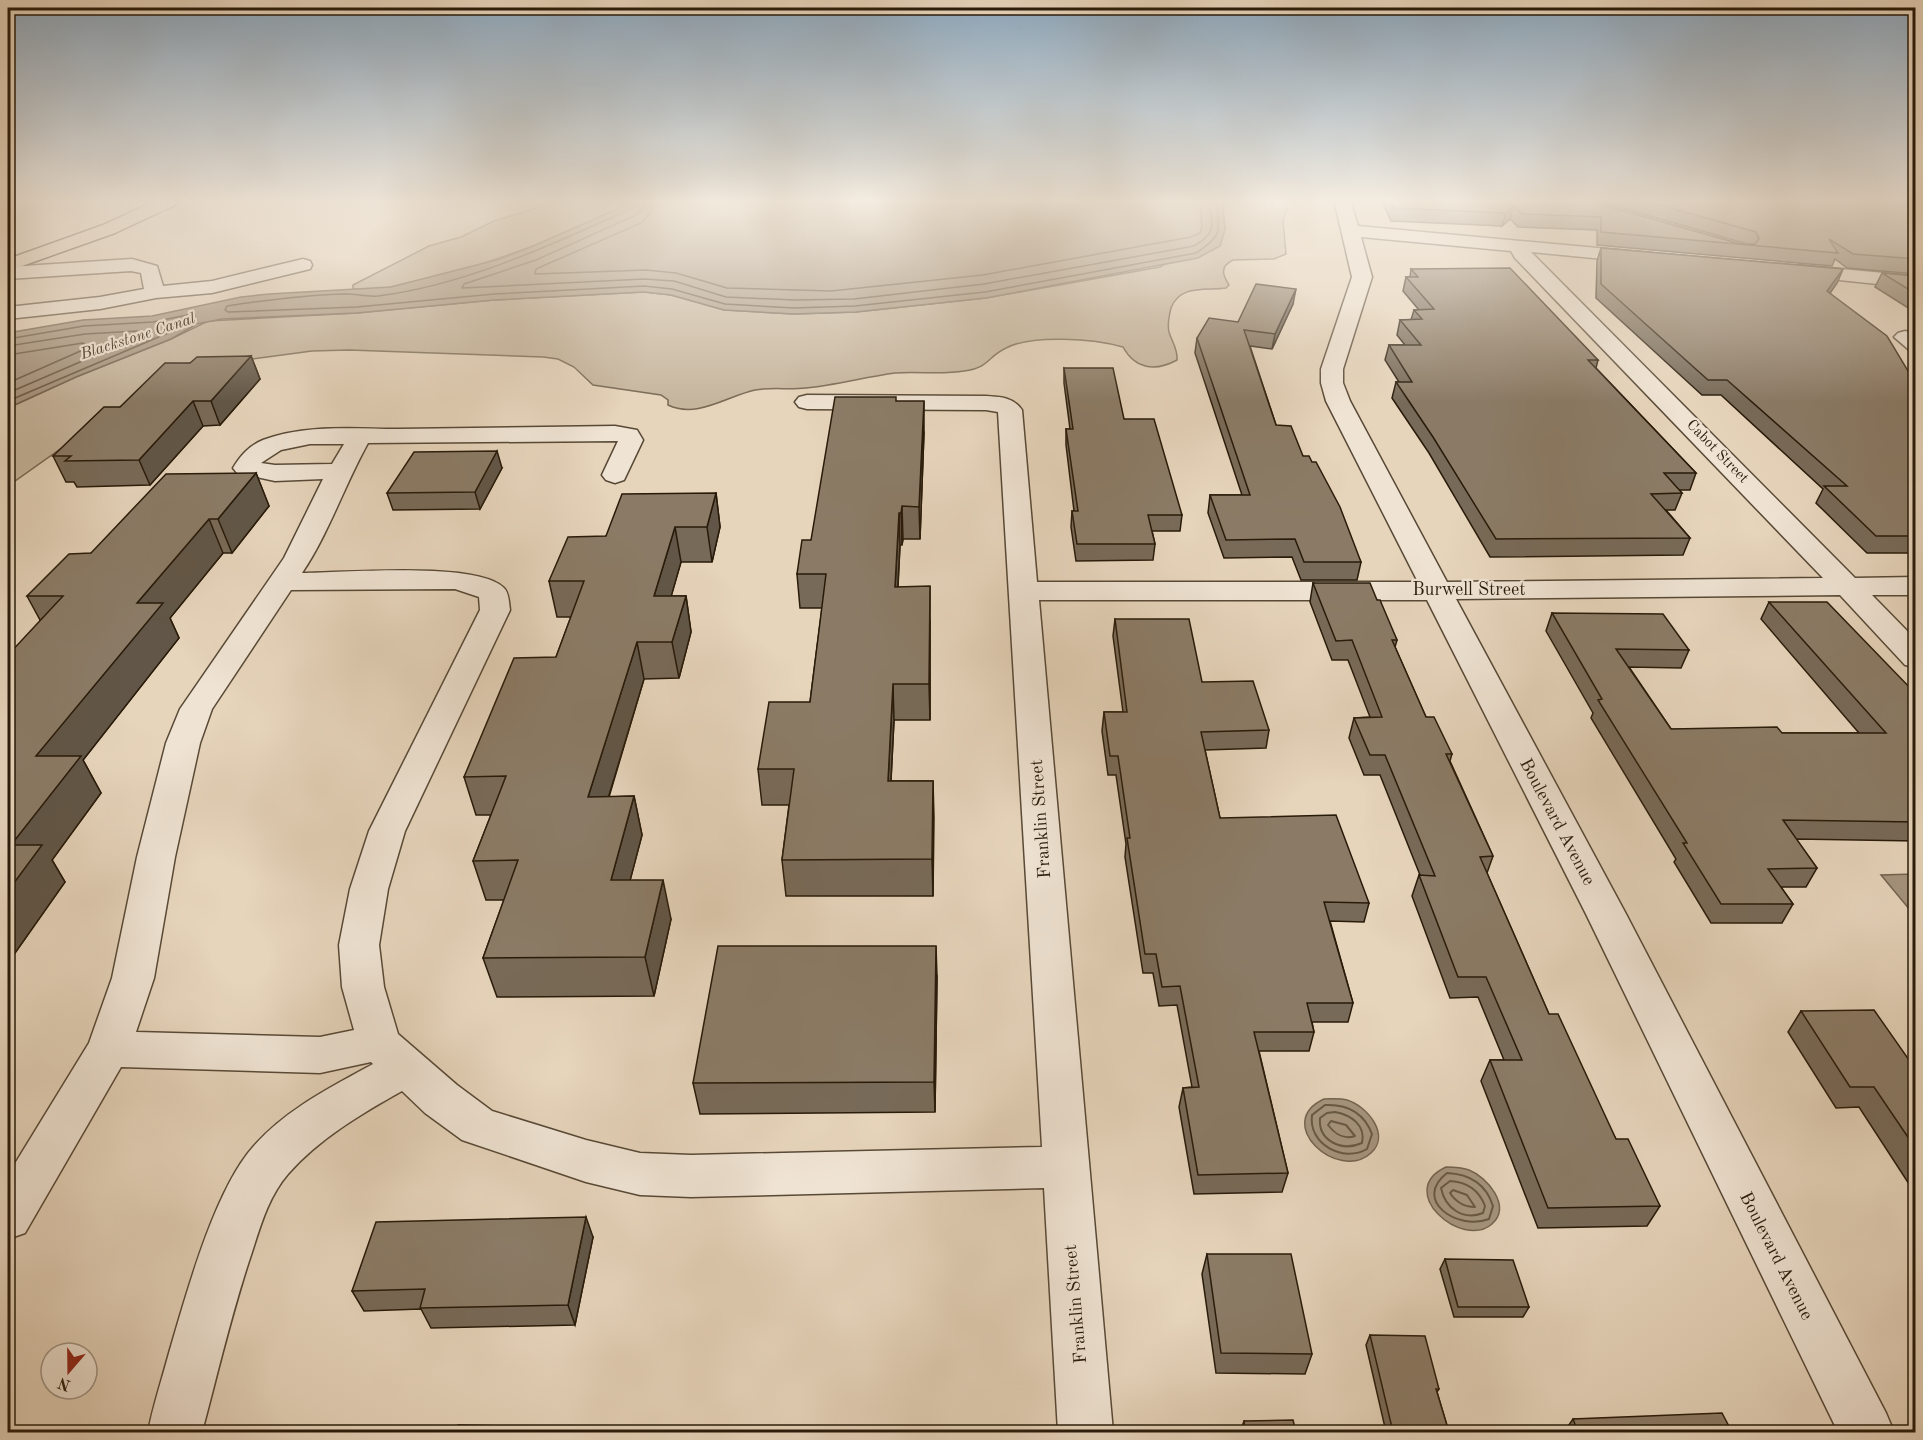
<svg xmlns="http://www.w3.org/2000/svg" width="1923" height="1440" font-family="'Old Standard TT',serif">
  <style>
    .green { fill: #c6b59d; stroke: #786854; stroke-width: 1.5 }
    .water { fill: #a6957f; stroke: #746450; stroke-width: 1.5 }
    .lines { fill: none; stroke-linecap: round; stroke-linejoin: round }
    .shore-far1 { stroke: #685844; stroke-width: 1.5 }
    .shore { stroke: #685844; stroke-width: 2 }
    .minor-casing { stroke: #584936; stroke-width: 3 }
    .major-casing { stroke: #291b0a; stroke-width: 3 }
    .minor { fill: #efe3d3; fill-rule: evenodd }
    .major { fill: #e6d4bb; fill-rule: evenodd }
    .wall { fill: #786a58; stroke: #291b0a; stroke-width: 1.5 }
    .shaded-wall { fill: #615647; stroke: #291b0a; stroke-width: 1.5 }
    .building { fill: #8b7b66; stroke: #291b0a; stroke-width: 1.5 }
    .labels { text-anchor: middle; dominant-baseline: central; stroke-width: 4.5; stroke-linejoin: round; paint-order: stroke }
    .far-street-label { font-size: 15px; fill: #291b0a; stroke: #efe3d3 }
    .far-water-label { font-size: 16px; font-style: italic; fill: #5b4c39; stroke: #efe3d3 }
    .street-label { font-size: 18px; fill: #291b0a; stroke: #efe3d3 }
  </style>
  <rect width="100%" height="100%" fill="#e6d4bb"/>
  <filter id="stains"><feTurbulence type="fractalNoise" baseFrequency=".00333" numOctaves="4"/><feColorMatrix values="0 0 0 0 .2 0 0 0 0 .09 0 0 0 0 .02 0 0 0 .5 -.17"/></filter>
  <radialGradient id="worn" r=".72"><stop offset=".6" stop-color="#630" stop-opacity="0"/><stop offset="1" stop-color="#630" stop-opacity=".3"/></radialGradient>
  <g class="green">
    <path d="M563,200H638L531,247L467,269L391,287L375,290L353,289V285L429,246L461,237L494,221Z"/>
    <path d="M1222,200H1286L1287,210L1283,221L1286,254L1274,259L1233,260C1219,267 1223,275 1229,285L1226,288C1206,291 1180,284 1171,308C1169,316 1167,324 1169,332C1172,342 1178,349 1177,360C1155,372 1135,369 1123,347C1095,339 1032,334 1006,348C987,357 989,368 964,371C941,375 918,371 895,373C865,377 836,385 806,388C789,390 771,387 755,390C727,396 697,419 668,405V400L661,395L593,385L574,367L558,359L543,357L349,350L312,351L238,361L66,445L8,486V408L76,377L171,339L208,321L357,313L494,300L644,292L671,295L724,310L794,314L856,312L986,298L1160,267L1225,229Z"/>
  </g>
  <g class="water">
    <path d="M638,200H1222L1225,230L1220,246L1198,258L986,298L856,312L794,314L724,310L671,295L644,292L494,300L357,313L222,319L197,324L171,339L76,377L8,408V333L83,320L152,316L241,297L269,294L391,287L500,259L531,247Z"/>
    <path d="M1915,874V910H1910L1881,875Z"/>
    <path d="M1324,1099C1332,1099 1340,1098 1347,1100C1367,1106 1391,1135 1371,1153C1338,1183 1272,1123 1324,1099Z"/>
    <path d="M1446,1167C1454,1167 1461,1167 1469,1170C1487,1177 1512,1206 1492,1224C1462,1250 1394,1191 1446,1167Z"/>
  </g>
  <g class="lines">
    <g class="shore-far1">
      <path d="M637,200L633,208C553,244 466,285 378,296C367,297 356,294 346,294C306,295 266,300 227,306L225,310L228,312L357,307L494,294L644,286L672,289L725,304L794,308L855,306L985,292L1196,253C1224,235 1219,231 1216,200"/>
      <path d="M645,200L642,210L636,215L536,260L464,284L462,288L644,279L674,281L726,297L795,300L854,299L984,284L1194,246C1218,232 1212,225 1209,200"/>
      <path d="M654,200L651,212L641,223L536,269L535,274L646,270L676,273L727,288L831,291L983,275L1191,237L1200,233L1202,227L1200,200"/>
      <path d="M8,339L84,326L153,322L192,314L195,316L168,333L8,401"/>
      <path d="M8,346L85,334L137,331L140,334L138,337L8,393"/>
      <path d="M8,355L83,343L87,346L85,349L8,383"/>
    </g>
    <g class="shore">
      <path d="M1325,1105C1347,1104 1364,1113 1372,1134L1367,1149C1343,1163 1308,1144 1312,1115Z"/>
      <path d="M1335,1112C1351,1115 1366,1125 1362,1143C1342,1152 1318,1141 1320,1118L1327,1113Z"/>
      <path d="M1331,1121L1346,1125L1355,1136C1343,1140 1335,1134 1328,1125Z"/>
      <path d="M1447,1173C1470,1174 1486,1184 1493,1206L1489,1219C1457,1231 1412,1200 1447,1173Z"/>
      <path d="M1450,1181C1467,1182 1479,1190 1485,1206L1483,1213C1463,1221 1445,1208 1441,1188Z"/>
      <path d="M1453,1190L1467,1195L1475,1207C1464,1207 1456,1202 1450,1193Z"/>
    </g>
    <g class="minor-casing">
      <g id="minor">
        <path d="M1334,200H1350L1358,226L1652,253L1654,257L1652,261L1645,263L1531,252L1855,578L1916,577V595H1872L1916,640V667L1905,665L1840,595L1456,599L1626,914L1886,1413L1894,1432H1838L1586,914L1427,600H1039L1113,1432H1058L1044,1188L691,1197L640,1195L586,1182L462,1140L425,1113L402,1091C361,1114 320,1138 288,1174C269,1196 261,1224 252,1252C232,1311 218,1372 202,1432H148C153,1406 162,1379 169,1353C186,1295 214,1191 253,1147C285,1110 331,1087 373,1064L371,1062L320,1073L121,1067L25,1233L8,1239V1175L89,1043L112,978L137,857L166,743L180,709L284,558L323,479L275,481L237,473L233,468C241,455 249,446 263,440C305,424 354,429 399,429C471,428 543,427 615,426L637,430L643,440L624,480L615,483L606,480L602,475L618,441L368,443C344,486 329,533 302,573C343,573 477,561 504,588C509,593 509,603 510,610L405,831L388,889L379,945L384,987L398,1034L457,1085L492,1111L586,1140L640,1153L691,1155L1042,1147L998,412L986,410L807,409L799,407L795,402L799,397L807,395L986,396C1001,397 1013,397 1022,410L1037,582H1418L1326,401L1321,383V369L1352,277ZM1361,237L1511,251L1515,258L1823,578L1447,582L1350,401L1343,383V369L1372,277ZM310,444H344L332,464L275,465L261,463L281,450ZM455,589L479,597L480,610L369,831L350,889L339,945L342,987L354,1030L320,1037L136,1032L154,978L175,857L200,743L212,709L291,590Z"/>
        <path d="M132,259L157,266L163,286L212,281L303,259L310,261L312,265L310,269L212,293L156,298L100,309L8,319V307L100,297L144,289L141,273L131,271L8,279V267Z"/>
        <path d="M1798,265L1916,276V288L1791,275L1788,271L1791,267Z"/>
        <path d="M1905,331L1916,334V350L1908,349L1894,337L1898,333Z"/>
      </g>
    </g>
    <g class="major-casing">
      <path id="major" d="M157,200H179L177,204L115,233L8,271V259L103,225Z"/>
    </g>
    <use href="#minor" class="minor"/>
    <use href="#major" class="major"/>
  </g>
  <g class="wall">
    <path d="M1381,200H1586L1740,244H1747L1594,200H1880L1912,208L1884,200H1916V274L1847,268L1835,259L1832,266L1597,245V230L1518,227L1510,219L1502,226L1391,221Z"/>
    <path d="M1601,248L1843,269L1837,283L1830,293L1908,371L1916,370V553H1867L1816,503L1823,489L1721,395H1702L1596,298L1597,261Z"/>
    <path d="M1411,269L1598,360L1596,368L1696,473L1690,490H1679L1682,493L1675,510H1666L1690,538L1683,555L1490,557L1429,453L1392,398L1396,382H1399L1385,360L1389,345H1405L1397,335L1400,320H1411L1414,310H1419L1403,291L1406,277H1410Z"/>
    <path d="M1882,273L1916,276V313L1875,287Z"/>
    <path d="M1293,304L1272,349L1250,346L1276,425L1303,456L1361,562L1357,580H1301L1292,557L1224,558L1208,513L1210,495H1242L1195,353L1197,338L1238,322Z"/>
    <path d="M251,356L260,379L220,425L203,426L150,485L77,487L74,482H66L53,456L120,407L190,363Z"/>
    <path d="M1064,368L1124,419L1182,515L1180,531H1152L1155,544L1153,560L1076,561L1071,527L1072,511H1074L1066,445V429H1070L1064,383Z"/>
    <path d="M896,401L924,432L920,539H903L902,545H900L898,587L930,620V720H894L891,781H933V896H786L782,860L789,805H762L758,769L810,702L822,608H800L797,574L811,540Z"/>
    <path d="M502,468L480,509L393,510L387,493Z"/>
    <path d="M256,473L269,506L232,553H223L170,618L179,638L83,760L101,793L52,860L65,882L8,963L40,620L27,596L91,553Z"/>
    <path d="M716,493L720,527L712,562H681L671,596H686L691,632L679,678L644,679L609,797L634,796L642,835L630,880L671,919L654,996L497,997L483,958L504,900H486L473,861L491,815H476L464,777L556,657L571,617H557L549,581L606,536Z"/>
    <path d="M1313,583L1377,600L1397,640L1395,647L1426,717L1452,754L1450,761L1493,856L1487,873L1549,1014L1616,1139L1660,1206L1647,1226L1538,1228L1481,1081L1490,1060H1504L1478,997L1450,998L1412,896L1419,875H1420L1380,775H1364L1349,738L1354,718L1370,717L1348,660H1332L1310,602Z"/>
    <path d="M1769,602L1916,694V841L1796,839L1817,868L1806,887H1781L1793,904L1782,923H1711L1674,862L1676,859L1591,718L1593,713L1546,631L1552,613L1689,650L1681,668L1629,667L1671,729L1782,733H1859L1761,619Z"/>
    <path d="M1115,619L1269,730L1266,748L1205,750L1220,818L1369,903L1364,922L1330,921L1353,1003L1348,1022H1312L1314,1032L1309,1051H1259L1288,1173L1282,1192L1194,1194L1179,1107L1183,1088L1192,1087L1177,1005L1159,1006L1153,973H1143L1125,857L1126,844L1116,775H1108L1102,731L1104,712H1123L1113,636Z"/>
    <path d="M937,976L935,1112L700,1114L693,1083Z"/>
    <path d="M1801,1011L1916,1070V1184H1909L1859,1107L1836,1108L1788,1032Z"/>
    <path d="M593,1237L575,1325L431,1328L421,1309L364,1311L352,1291Z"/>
    <path d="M1207,1254L1312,1354L1305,1374L1216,1373L1202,1274Z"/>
    <path d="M1445,1259L1529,1307L1523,1317H1454L1440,1269Z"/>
    <path d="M1370,1335L1439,1389L1437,1392L1449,1432H1386L1366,1345Z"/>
    <path d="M1573,1419L1732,1432H1564Z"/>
    <path d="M1244,1421L1296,1432H1240Z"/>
  </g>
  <g class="shaded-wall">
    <path d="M1513,206L1510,219L1502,226L1506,213Z"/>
    <path d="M1843,269L1837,283L1821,306L1827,291Z"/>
    <path d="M1296,289L1293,304L1272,349L1275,334Z"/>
    <path d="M251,356L260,379L220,425L211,401Z"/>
    <path d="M193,401L203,426L150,485L139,460Z"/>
    <path d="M924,401V432L920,539L919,507Z"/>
    <path d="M497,451L502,468L480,509L475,492Z"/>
    <path d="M256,473L269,506L232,553L218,519Z"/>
    <path d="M716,493L720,527L712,562L707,527Z"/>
    <path d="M902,506L903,539L902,545L901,513Z"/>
    <path d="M899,513L900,545L896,621L895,587Z"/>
    <path d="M209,519L223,553L170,618L179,638L83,760L101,793L52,860L65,882L8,963V891L11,845L36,756L137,603Z"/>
    <path d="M675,527L681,562L661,632L654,596Z"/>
    <path d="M930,586V720L929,684Z"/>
    <path d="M686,596L691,632L679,678L672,642Z"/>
    <path d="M637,642L644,679L597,835L588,797Z"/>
    <path d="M893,684L894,720L889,818L888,781Z"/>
    <path d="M933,781L934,818L933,896L932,859Z"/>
    <path d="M634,796L642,835L620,919L611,880Z"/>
    <path d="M663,880L671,919L654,996L645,957Z"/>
    <path d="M936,946L937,976L935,1112L934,1082Z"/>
    <path d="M586,1217L593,1237L575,1325L568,1305Z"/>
  </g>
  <g class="building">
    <path d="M1390,200H1586L1740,244H1755L1759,239L1756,232L1642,200H1880L1916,209V259L1853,254L1829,239L1838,253L1601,232V217L1522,214L1513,206L1506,213L1393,208Z"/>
    <path d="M1601,248L1843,269L1827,291L1887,336L1908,371L1916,370V536H1876L1824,486H1847L1727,380H1708L1601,284Z"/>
    <path d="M1510,268L1598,360H1588L1696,473H1664L1682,493L1651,494L1690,538L1496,539L1433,437L1396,382H1412L1389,345H1421L1400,320L1422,319L1414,310L1434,309L1406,277H1418L1411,269Z"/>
    <path d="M1882,273L1916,276V294Z"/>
    <path d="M1256,284L1296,289L1275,334L1244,330L1276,425L1291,426L1303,456H1309L1312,462H1316L1340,507L1361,562H1304L1295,539L1226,540L1210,495H1250L1197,338L1209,318L1238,322Z"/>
    <path d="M251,356L211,401H193L139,460L65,461L71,456H53L104,407H120L165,363H190L197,357Z"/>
    <path d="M1064,368H1113L1124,419H1154L1182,515H1148L1155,544H1077L1072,511H1078L1066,429H1073Z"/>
    <path d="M835,397H896V401H924L919,507L902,506L901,513H899L895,587L930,586L929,684H893L888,781H933L932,859L782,860L794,769H758L769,702H810L826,574H797L802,540H811Z"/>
    <path d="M497,451L475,492L387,493L414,452Z"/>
    <path d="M256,473L218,519H209L137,603H163L36,756H81L11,845H42L8,891V655L63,596H27L69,554L91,553L166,474Z"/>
    <path d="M716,493L707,527H675L654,596H686L672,642H637L588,797L634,796L611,880H663L645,957L483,958L518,860L473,861L506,776L464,777L514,658L556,657L584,581H549L568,537L606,536L622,494Z"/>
    <path d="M1313,583H1370L1377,600H1380L1397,640H1392L1426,717H1434L1452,754H1446L1493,856L1480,857L1549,1014H1558L1616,1139H1628L1660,1206L1548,1208L1490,1060H1522L1486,977H1458L1419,875L1435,876L1385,755H1370L1354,718L1382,717L1352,640L1336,641Z"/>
    <path d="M1769,602H1827L1916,694V822L1783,820L1817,868L1768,869L1793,904H1721L1683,843H1687L1598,700L1602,699L1552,613L1663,614L1689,650L1616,649L1671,729L1777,727L1782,733H1886Z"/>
    <path d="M1115,619H1189L1202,682L1253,681L1269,730L1201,732L1220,818L1336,815L1369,903L1324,902L1353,1003H1307L1314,1032H1254L1288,1173L1198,1175L1183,1088L1199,1087L1180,986L1162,987L1156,954H1145L1127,838H1130L1118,756H1110L1104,712H1127Z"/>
    <path d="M718,946H936L934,1082L693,1083Z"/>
    <path d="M1874,1010L1916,1070V1149L1874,1087H1850L1801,1011Z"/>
    <path d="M586,1217L568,1305L420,1308L425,1289L352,1291L376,1222Z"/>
    <path d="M1207,1254H1291L1312,1354L1221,1353Z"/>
    <path d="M1445,1259L1513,1260L1529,1307H1458Z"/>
    <path d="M1370,1335L1425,1336L1439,1389H1436L1449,1432H1393Z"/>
    <path d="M1722,1413L1732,1432H1578L1573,1419Z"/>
    <path d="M1293,1420L1296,1432H1245L1244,1421Z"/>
    <path d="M458,1425L768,1431V1432H456Z"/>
  </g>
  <linearGradient id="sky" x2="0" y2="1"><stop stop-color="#8da8be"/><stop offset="0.5" stop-color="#f4ece0"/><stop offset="1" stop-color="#f4ece0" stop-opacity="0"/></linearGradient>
  <rect width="1923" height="402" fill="url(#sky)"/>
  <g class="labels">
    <g class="far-street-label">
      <text transform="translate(1717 452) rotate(46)">Cabot Street</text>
    </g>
    <g class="far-water-label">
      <text transform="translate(138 337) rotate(-18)">Blackstone Canal</text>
    </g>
    <g class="street-label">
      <text x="1469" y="590">Burwell Street</text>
      <text transform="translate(1041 819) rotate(-94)">Franklin Street</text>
      <text transform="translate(1557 822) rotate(62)">Boulevard Avenue</text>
      <text transform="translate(1776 1256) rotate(63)">Boulevard Avenue</text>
      <text transform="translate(1076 1304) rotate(-95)">Franklin Street</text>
    </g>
  </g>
  <rect width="1923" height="1440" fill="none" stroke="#e6d4bb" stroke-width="30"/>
  <rect x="9" y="9" width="1905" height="1422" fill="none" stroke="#291b0a" stroke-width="3"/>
  <rect x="15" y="15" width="1893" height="1410" fill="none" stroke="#291b0a" stroke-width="1.5"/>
  <g transform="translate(69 1371) rotate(200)"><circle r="28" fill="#efe3d3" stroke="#a09383" stroke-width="1.5"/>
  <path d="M0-4.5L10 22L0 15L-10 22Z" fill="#8f2418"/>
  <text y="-9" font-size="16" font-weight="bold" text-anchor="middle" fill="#291b0a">N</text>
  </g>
  <rect width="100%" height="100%" filter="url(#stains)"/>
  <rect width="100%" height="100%" fill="url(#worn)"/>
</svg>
